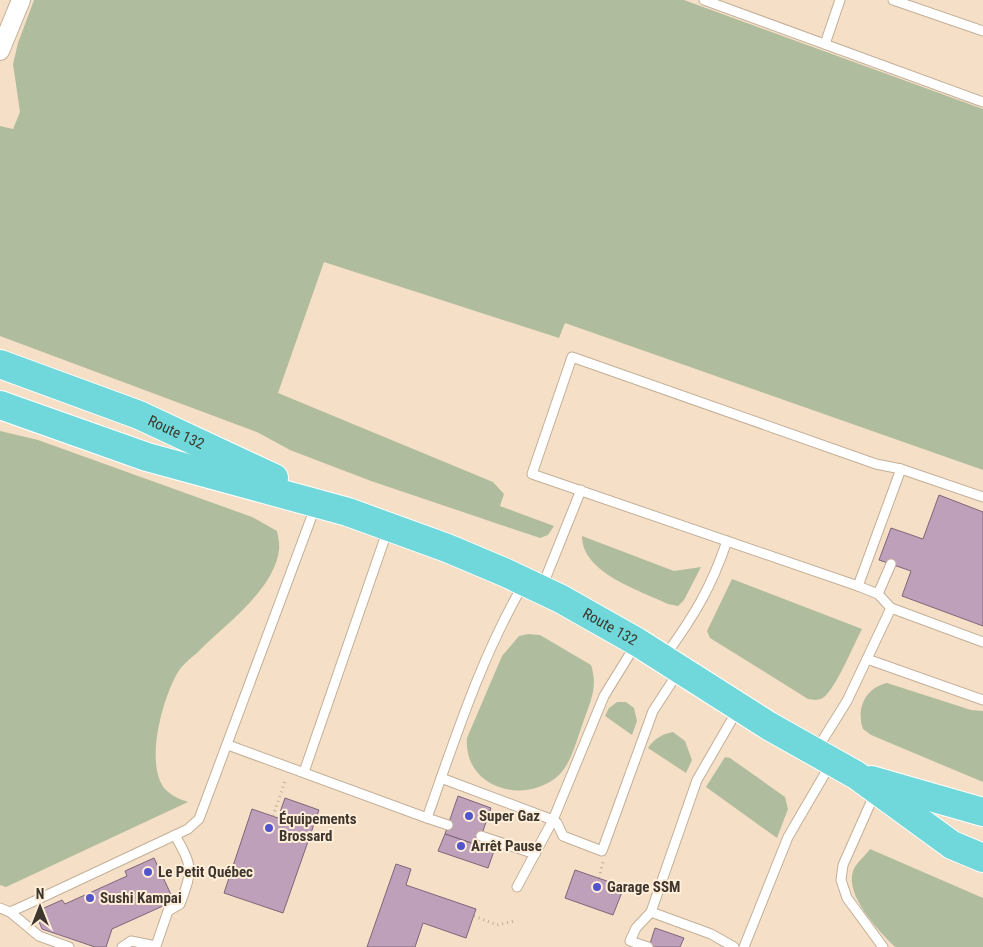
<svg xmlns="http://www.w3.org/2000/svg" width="983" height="947" font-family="'Roboto Condensed',sans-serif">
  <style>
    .green { fill: #b0bc9e }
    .building { fill: #bfa0ba; stroke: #7c6679 }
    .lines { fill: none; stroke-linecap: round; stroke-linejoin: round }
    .service-casing { stroke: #c3af97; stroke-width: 11 }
    .minor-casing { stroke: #c3af97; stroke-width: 20 }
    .trunk-casing { stroke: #fff; stroke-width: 30 }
    .path { stroke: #bead99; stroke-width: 3; stroke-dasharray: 1 4; stroke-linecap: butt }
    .service { stroke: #fff; stroke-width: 9 }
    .minor { stroke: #fff; stroke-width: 18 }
    .trunk { stroke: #70d8da; stroke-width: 28 }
    .poi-dot { fill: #5254cb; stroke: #ffeeda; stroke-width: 2 }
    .labels { text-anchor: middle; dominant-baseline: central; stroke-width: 4; stroke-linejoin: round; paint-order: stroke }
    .street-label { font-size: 15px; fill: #3f372e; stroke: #ffeeda }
    .poi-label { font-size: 15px; font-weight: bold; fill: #3f372e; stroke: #ffeeda; text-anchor: start }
  </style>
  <rect width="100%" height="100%" fill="#f5e0c7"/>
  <g class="green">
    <path d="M34,0H684L983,109V470L565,323L559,338L324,262L278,393L493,482L504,494L500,506L554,526L548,535L540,538L371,481L290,450L257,432L0,336V126L13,129L20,112L13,64L18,43Z"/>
    <path d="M0,431L38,440L252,517L277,531C278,537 280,544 279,550C274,591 224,625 197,653C191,658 182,665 178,672C163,697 144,764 165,789C172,796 179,799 188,802L6,887L0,885Z"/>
    <path d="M582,536L674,571L701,567L684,600L678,606L668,604C639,590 582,573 582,536Z"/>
    <path d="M732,579L862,629C854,644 836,688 824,697C819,701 814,700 808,699L710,638L707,631Z"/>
    <path d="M528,634L540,635L591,665C598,686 591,700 584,720C577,738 572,763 558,776C523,806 463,787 467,738L502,656L519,636Z"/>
    <path d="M887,683L971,710L983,711V782L871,735L863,729C856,709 865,688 887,683Z"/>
    <path d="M617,702H626L634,708L637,721L632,735L605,716L609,708Z"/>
    <path d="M673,732L685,741L692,760L686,773L648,748C654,739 662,734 673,732Z"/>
    <path d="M725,757L730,758L785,797L788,809L777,838L706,787Z"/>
    <path d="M870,849L983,898V947H895C878,930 845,896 853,871C856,863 865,856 870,849Z"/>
  </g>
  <g class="building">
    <path d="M939,495L983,512V626L902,596L911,571L879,560L891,528L923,539Z"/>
    <path d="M458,796L491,808L478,845L445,834Z"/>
    <path d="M285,798L319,810L283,913L224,893L252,809L278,818Z"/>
    <path d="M445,834L494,851L488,868L438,851Z"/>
    <path d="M154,858L174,901L112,929L106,947H95L42,929L35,912L62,900L65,904L127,876L125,871Z"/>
    <path d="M396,864L411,869L406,885L476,909L466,938L423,923L415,947H367Z"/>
    <path d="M575,870L624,887L613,915L565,898Z"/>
    <path d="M655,928L684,938L680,947H649Z"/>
  </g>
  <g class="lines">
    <g class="service-casing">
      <g id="service">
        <path d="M704,0L983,102"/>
        <path d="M893,0L983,31"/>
        <path d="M825,44L840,0"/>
        <path d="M858,586L532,474L572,357L876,464L901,469"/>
        <path d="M542,587L581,490"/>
        <path d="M878,594L891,564"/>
        <path d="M891,608L878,594L858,586L901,469L983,497"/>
        <path d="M665,656C694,616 711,588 727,541"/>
        <path d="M867,659L983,700"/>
        <path d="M228,745L427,818C455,739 481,657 523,585"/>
        <path d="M817,749L847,701L891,608L983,642"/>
        <path d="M304,772L388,529"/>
        <path d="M441,778L553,820L604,696L636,644"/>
        <path d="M875,793L843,865L841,880L847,898L883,947"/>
        <path d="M427,818L448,825"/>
        <path d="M481,836L535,854"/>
        <path d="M517,887L553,820L557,823L563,836L602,851L653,711L679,671"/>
        <path d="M0,908L10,912L28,904L188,829L199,819L316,505"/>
        <path d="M10,912L39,936L69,947"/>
        <path d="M122,947L131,941L156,946L168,911L180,904C193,869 193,868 175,835"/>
        <path d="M648,947L630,941L636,928L651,912"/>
        <path d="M734,947L711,934L651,912L697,780L738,709"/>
        <path d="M744,947L788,837L830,765"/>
      </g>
    </g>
    <g class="minor-casing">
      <path id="minor" d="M0,51L21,0"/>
    </g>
    <g class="trunk-casing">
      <g id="trunk">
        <path id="s1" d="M0,364L139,415L274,478"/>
        <path id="s2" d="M0,405L147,457L348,512L447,548L504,572L561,599L637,642L769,726L856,775L952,845L983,858"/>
        <path d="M871,780L983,812"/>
      </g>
    </g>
    <g class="path">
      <path d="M273,816L285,781"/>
      <path d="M599,878L603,862"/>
      <path d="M474,916L497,925L514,921"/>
    </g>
    <use href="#service" class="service"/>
    <use href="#minor" class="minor"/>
    <use href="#trunk" class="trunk"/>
  </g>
  <g class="poi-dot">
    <circle cx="469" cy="816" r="5"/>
    <circle cx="269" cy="828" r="5"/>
    <circle cx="461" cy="846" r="5"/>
    <circle cx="148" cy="872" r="5"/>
    <circle cx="597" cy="887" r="5"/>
    <circle cx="90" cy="898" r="5"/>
  </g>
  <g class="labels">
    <g class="street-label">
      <text stroke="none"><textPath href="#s1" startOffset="189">Route 132</textPath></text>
      <text stroke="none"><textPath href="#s2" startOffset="651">Route 132</textPath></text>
    </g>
    <g class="poi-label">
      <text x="479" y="816">Super Gaz</text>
      <text x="279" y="819">Équipements<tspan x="279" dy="17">Brossard</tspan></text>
      <text x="471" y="846">Arrêt Pause</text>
      <text x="158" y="872">Le Petit Québec</text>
      <text x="607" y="887">Garage SSM</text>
      <text x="100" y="898">Sushi Kampai</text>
    </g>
  </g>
  <g transform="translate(40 907)" stroke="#ffeeda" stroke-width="4" paint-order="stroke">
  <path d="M0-4L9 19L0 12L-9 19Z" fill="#3f372e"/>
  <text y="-8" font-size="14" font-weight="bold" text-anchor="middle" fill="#3f372e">N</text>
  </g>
</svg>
